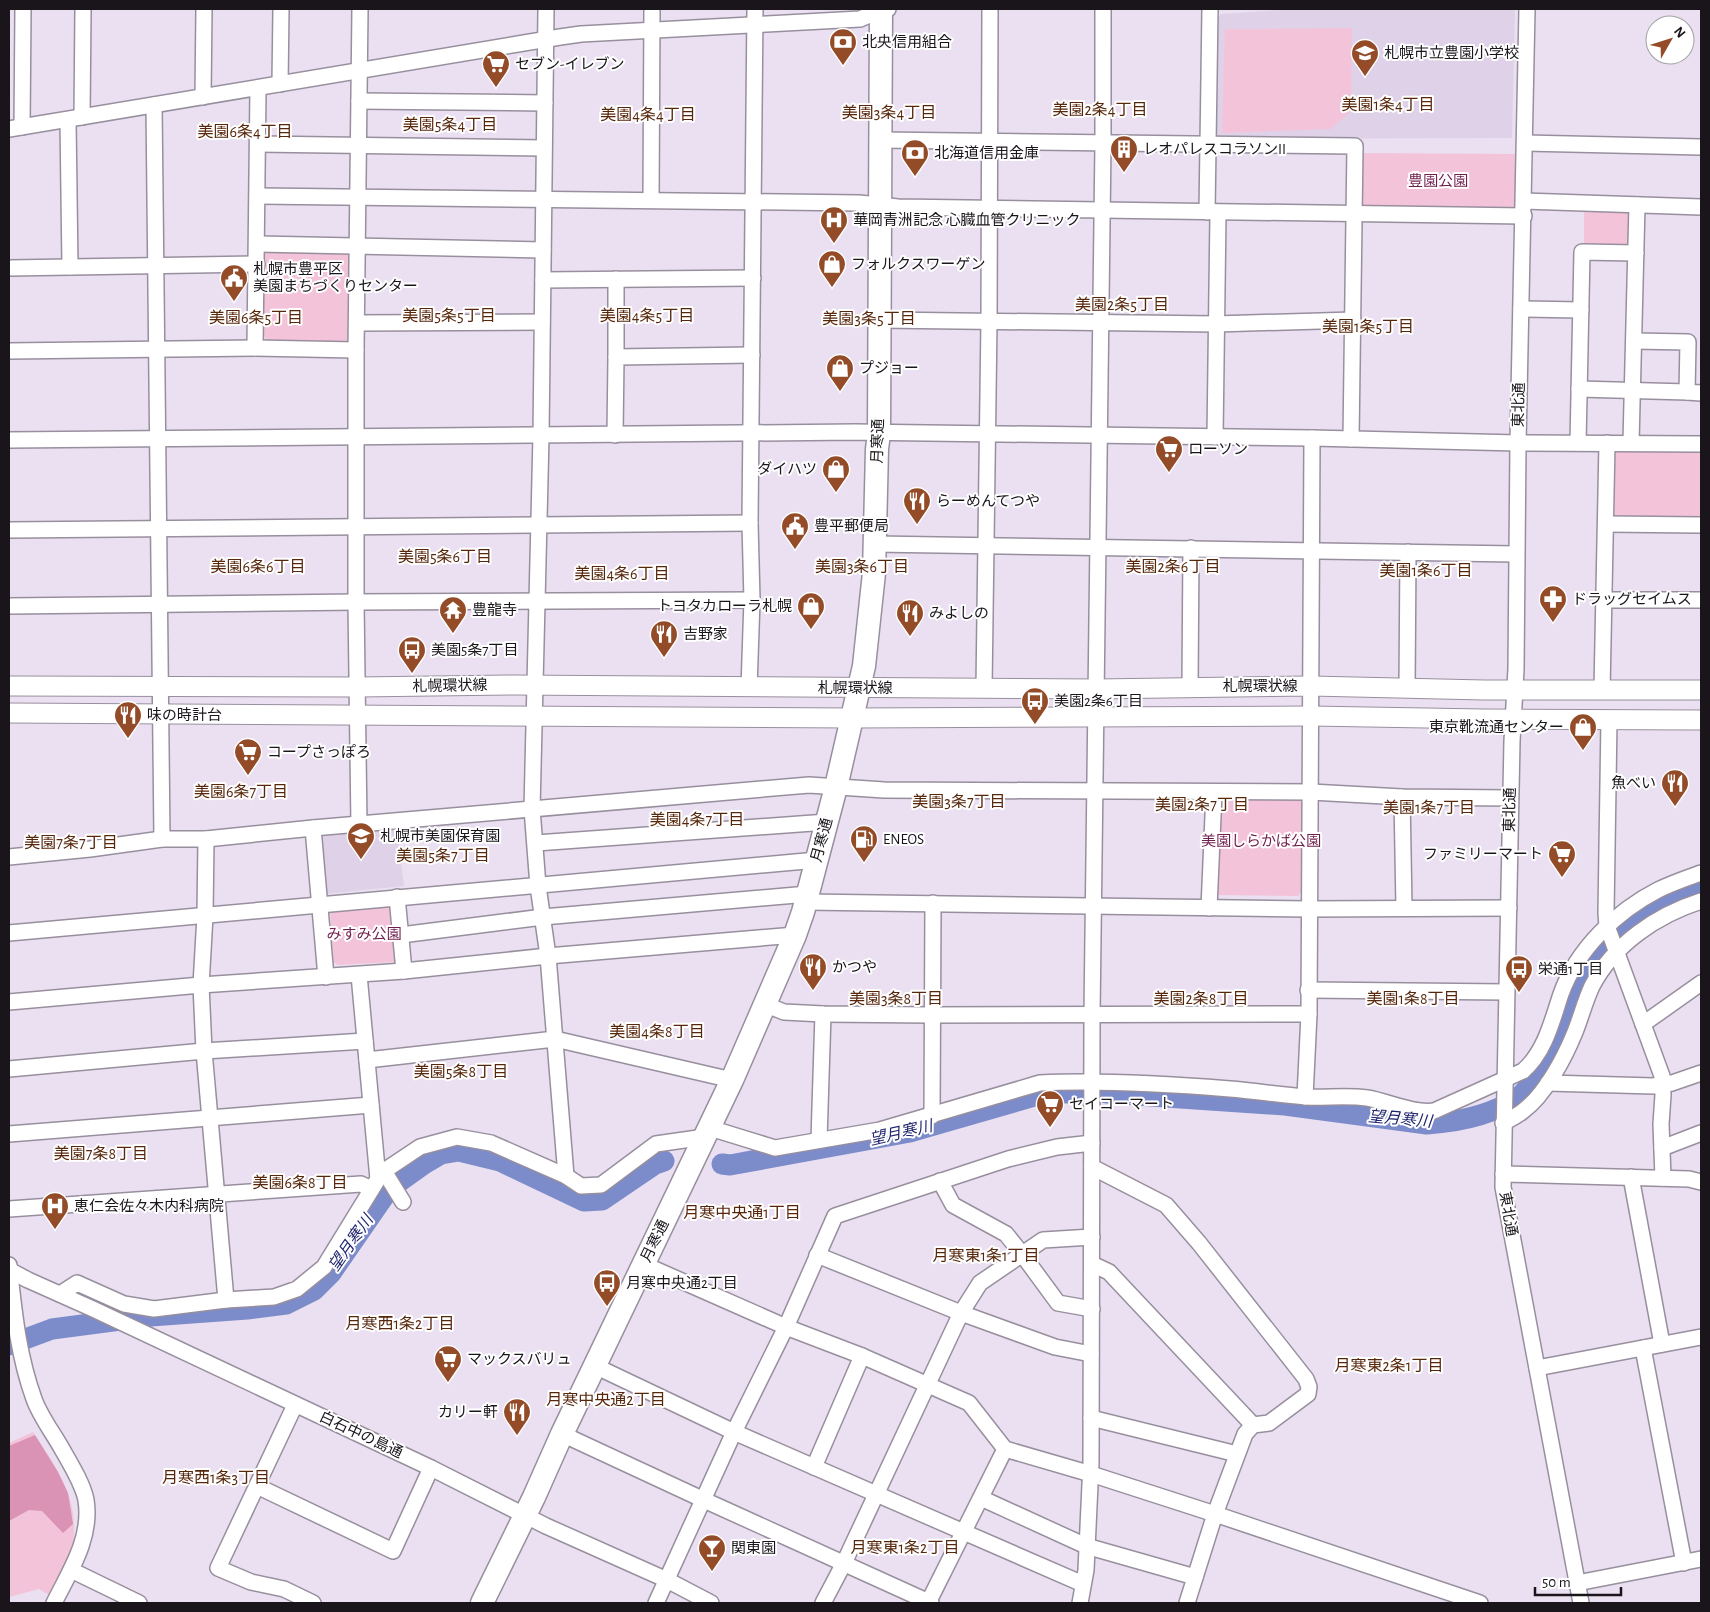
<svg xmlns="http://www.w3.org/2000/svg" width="1710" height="1612" font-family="'Alegreya Sans','Noto Sans JP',sans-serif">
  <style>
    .built { fill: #ded1e8 }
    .green { fill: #f3c4d9 }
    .forest { fill: #da93b5 }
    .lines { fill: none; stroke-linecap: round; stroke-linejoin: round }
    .river { stroke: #7c8bc9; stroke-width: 21 }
    .minor-casing { stroke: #988f9e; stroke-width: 18 }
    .major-casing { stroke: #988f9e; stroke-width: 21 }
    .highway-casing { stroke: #988f9e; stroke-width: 25 }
    .minor { stroke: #fff; stroke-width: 15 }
    .major { stroke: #fff; stroke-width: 19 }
    .highway { stroke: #fff; stroke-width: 22 }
    .labels { text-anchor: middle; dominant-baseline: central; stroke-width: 4; stroke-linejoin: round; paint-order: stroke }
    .poi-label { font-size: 15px; fill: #19151b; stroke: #fff; text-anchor: start }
    .park-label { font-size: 15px; fill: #701e4d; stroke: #fff }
    .street-label { font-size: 15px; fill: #19151b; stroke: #fff }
    .neighbourhood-label { font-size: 16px; fill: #57270c; stroke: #fff }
    .water-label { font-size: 16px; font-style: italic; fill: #20256e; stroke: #fff }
  </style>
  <rect width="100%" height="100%" fill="#eae0f1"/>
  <g class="built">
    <path d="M1293,9H1515L1512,138L1218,139L1215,136L1218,18L1221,14Z"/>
    <path d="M396,824L404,886L325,894L319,834Z"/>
  </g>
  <g class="green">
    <path d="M1352,28L1351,111L1331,129L1222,133L1225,29Z"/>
    <path d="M1360,153L1515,154L1516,209L1362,208Z"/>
    <path d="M1584,207L1632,212L1630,249L1584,248Z"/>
    <path d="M346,249L350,254L351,339L344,344L268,342L264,336L263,251Z"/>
    <path d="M1618,449H1701V517H1617L1613,513L1615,452Z"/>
    <path d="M1218,797L1305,799L1301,892L1298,896L1218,895Z"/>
    <path d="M388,903L394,909L398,956L396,962L338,965L333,962L330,910Z"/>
    <path d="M33,1432C60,1473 84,1505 70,1557C66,1570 57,1583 51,1596L39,1589L9,1597V1443Z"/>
  </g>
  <path class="forest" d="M35,1435L58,1472L68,1493L73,1524L63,1533L42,1511L29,1510L9,1521V1446Z"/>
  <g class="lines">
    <g class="river">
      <path d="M1107,1093L1285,1105L1427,1124C1460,1122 1493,1115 1520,1096C1525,1092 1529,1086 1533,1082C1557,1055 1562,1025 1576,994C1597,941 1645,901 1701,888"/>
      <path d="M722,1164L730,1165L910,1132L1045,1093H1077"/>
      <path d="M9,1345L52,1329L151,1316L247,1309L286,1304L314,1290L331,1273L389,1189L424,1164L441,1154L459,1151L500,1161L584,1201L602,1200L655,1164L664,1161"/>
    </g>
    <g class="minor-casing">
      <g id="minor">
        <path d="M546,9L541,436L532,809L538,886L548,956L566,1176"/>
        <path d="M1527,9L1518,443L1516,669L1512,741L1503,1187L1581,1603"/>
        <path d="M280,84L281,9"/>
        <path d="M203,97L204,9"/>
        <path d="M359,101L545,103"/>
        <path d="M154,105L162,839"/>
        <path d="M82,117L83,9"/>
        <path d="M68,120L70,267"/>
        <path d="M22,127L23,9"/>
        <path d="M9,129L560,37L581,34L860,19L881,10L888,9"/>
        <path d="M880,140L1355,146L1351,439"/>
        <path d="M1525,143L1701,147"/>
        <path d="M258,144L544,148"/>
        <path d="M258,196L859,203L898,207L1524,216"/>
        <path d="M651,200L652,9"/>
        <path d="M1524,201L1701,207"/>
        <path d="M1207,212L1210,9"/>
        <path d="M258,244L543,250"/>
        <path d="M9,268L257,264"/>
        <path d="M543,280L753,278"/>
        <path d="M1521,309L1581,310"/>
        <path d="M880,320L1216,324L1353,320"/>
        <path d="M357,323L542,322"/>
        <path d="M1634,341L1688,342L1687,392L1701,393"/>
        <path d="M255,348L258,88"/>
        <path d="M356,350V602L359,826"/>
        <path d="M9,351L255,348L356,350L360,9"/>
        <path d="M616,357V279"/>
        <path d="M1579,389L1687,392"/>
        <path d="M615,435L616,357L752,355"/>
        <path d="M1215,437L1218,213"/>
        <path d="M9,440L855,432L1312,438L1518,443L1701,444"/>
        <path d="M1631,442L1637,205"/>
        <path d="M1578,443L1582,252L1636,253"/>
        <path d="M1606,524L1701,525"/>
        <path d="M9,530L750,523"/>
        <path d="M875,544L1516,554"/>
        <path d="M1604,600H1701"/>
        <path d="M9,606L356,602L752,600"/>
        <path d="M1190,686L1191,548"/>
        <path d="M749,688L752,600L750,523L755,9"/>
        <path d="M984,688L989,321L990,9"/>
        <path d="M1407,688L1408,552"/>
        <path d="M1602,690L1607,443"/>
        <path d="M1609,720L1606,913L1607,926L1662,1076L1663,1095L1661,1124L1663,1178"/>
        <path d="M1402,797L1404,908"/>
        <path d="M313,828L326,977"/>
        <path d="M206,839L205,916L201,985L204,1051L226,1300"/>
        <path d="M536,843L827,822"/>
        <path d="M9,857L90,849L162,839H206L313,828L809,785L884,790L1311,792L1402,797L1510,798"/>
        <path d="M397,897L404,971"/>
        <path d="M806,902L1309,909L1509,908"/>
        <path d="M1209,908L1214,793"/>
        <path d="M9,933L817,860"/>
        <path d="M401,935L543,917L808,894"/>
        <path d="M359,975L378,1179"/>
        <path d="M1308,990L1506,992"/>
        <path d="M9,1002L201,985L404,971L548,956L795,935"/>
        <path d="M764,1004L784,1012L823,1014L931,1015L1309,1014"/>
        <path d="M1643,1024L1701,983"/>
        <path d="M367,1060L555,1039L732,1080"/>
        <path d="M9,1069L204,1051L365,1041"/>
        <path d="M1548,1083L1653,1086L1672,1083L1701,1073"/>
        <path d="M1305,1097L1309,1014L1312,438"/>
        <path d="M932,1116L933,903"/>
        <path d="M1503,1123C1510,1119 1517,1116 1523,1111C1545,1095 1565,1057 1575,1032C1581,1017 1585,1001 1592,986C1614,944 1657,915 1701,901"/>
        <path d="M710,1128L775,1148L880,1130L1040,1083C1103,1080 1167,1084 1230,1089C1255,1091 1280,1095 1306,1097C1326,1098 1347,1095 1367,1098C1387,1101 1413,1114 1434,1111L1523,1071C1545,1052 1552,1021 1561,994C1577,949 1617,911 1658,890C1672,883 1687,878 1701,873"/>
        <path d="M9,1134L371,1105"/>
        <path d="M819,1140L823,1014"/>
        <path d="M1662,1148L1701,1133"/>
        <path d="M1092,1167L1166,1205L1199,1243L1306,1379L1309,1387L1308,1394L1269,1423L1253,1425L1245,1434L1215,1514L1187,1603"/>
        <path d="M384,1171L403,1202"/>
        <path d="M1503,1174L1689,1179L1701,1182"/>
        <path d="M1631,1177L1662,1344"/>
        <path d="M940,1181L953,1205L1006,1234L1022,1254L1058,1303L1092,1309"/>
        <path d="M9,1209L361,1184L371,1189"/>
        <path d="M817,1255L961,1313L1055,1347L1091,1354"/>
        <path d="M643,1264L786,1327L862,1356L969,1403L1005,1449L1091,1474L1215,1514L1480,1603"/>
        <path d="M1092,1264L1109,1272L1253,1425"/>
        <path d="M9,1265C14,1311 18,1355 34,1399C40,1416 53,1433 62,1449C70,1463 83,1484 86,1500C92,1538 70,1571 54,1603"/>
        <path d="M9,1270L28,1280L93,1309L431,1468L546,1526L667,1580L711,1603"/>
        <path d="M60,1294L77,1283L124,1304L154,1309L226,1300L274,1297L297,1289L324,1267L378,1179L384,1171L420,1147L457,1137L491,1143L566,1176L581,1186L601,1185L656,1144L705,1137"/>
        <path d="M1643,1348L1684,1563"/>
        <path d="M595,1366L734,1432L1083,1584"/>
        <path d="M1537,1368L1701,1337"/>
        <path d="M295,1405L218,1568L251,1582L284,1589L313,1603"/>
        <path d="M1091,1418L1237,1454"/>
        <path d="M562,1434L704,1500L931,1603"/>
        <path d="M814,1467L862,1356"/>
        <path d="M257,1486L393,1551L431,1468"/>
        <path d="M981,1498L1086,1546L1195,1577"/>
        <path d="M71,1570L139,1603"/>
        <path d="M1577,1583L1701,1559"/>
        <path d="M656,1603L734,1432L786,1327L835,1216L1008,1159L1057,1147L1092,1143"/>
        <path d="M823,1603L844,1563L961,1313L980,1283L1043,1240L1092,1237"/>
        <path d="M928,1603L1005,1449"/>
        <path d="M1080,1603L1086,1570L1091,1463L1092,1015L1103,143V9"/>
      </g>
    </g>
    <g class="major-casing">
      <g id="major">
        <path d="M9,686L358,687L514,685L1096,689L1311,686L1484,690H1701"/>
        <path d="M9,713L853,718L1311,716L1483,719L1701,720"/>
      </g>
    </g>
    <g class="highway-casing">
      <path id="highway" d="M482,1603L534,1497L562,1434L732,1080L795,935L803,912L836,787L864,666L874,573L877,449L879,433L881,9"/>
    </g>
    <use href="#minor" class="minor"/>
    <use href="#major" class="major"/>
    <use href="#highway" class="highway"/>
  </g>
  <defs>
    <g id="bank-pin" transform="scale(1.4375)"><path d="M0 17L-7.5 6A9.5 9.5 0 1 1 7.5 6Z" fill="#934c27" stroke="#fff"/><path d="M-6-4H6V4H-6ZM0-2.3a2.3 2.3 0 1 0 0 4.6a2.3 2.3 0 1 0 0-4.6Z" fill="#fff"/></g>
    <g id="school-pin" transform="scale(1.4375)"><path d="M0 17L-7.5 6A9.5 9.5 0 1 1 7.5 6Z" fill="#934c27" stroke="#fff"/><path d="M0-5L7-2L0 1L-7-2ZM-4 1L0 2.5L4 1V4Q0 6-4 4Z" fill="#fff"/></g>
    <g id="supermarket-pin" transform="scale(1.4375)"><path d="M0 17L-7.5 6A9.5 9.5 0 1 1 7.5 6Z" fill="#934c27" stroke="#fff"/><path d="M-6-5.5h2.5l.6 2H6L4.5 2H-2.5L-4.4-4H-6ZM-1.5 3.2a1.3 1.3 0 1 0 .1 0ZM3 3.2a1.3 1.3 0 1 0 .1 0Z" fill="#fff"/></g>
    <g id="building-pin" transform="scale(1.4375)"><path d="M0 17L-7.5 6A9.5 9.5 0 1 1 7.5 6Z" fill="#934c27" stroke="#fff"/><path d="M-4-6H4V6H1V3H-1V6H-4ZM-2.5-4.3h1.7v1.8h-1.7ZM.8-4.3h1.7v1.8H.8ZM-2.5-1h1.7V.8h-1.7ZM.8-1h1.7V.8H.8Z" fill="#fff"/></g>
    <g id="hospital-pin" transform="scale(1.4375)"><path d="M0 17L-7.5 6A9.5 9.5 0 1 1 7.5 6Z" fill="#934c27" stroke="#fff"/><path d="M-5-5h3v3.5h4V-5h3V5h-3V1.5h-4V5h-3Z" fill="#fff"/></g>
    <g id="shop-pin" transform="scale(1.4375)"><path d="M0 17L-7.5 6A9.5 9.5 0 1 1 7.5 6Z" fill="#934c27" stroke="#fff"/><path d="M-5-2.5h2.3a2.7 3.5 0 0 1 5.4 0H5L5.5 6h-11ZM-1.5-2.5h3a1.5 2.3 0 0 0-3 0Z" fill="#fff"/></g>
    <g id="civic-pin" transform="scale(1.4375)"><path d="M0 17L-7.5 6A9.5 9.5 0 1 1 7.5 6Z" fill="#934c27" stroke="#fff"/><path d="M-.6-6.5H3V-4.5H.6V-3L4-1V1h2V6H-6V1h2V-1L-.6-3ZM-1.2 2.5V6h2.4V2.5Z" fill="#fff"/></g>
    <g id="restaurant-pin" transform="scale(1.4375)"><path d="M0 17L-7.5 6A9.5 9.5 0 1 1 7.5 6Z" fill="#934c27" stroke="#fff"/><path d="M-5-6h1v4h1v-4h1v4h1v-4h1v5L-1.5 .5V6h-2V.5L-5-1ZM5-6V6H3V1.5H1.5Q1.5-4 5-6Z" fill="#fff"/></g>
    <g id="pharmacy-pin" transform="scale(1.4375)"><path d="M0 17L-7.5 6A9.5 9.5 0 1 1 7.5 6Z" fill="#934c27" stroke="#fff"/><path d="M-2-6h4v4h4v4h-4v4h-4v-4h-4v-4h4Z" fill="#fff"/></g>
    <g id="temple-pin" transform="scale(1.4375)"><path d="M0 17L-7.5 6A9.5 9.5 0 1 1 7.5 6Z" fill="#934c27" stroke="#fff"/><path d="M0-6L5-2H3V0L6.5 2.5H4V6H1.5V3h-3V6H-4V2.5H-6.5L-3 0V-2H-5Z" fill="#fff"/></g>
    <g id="bus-pin" transform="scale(1.4375)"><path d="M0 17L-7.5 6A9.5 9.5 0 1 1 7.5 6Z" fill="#934c27" stroke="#fff"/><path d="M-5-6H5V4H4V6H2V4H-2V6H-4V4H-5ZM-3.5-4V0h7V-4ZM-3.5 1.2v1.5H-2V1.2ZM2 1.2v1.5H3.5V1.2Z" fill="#fff"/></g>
    <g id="fuel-pin" transform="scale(1.4375)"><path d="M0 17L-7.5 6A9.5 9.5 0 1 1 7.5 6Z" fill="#934c27" stroke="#fff"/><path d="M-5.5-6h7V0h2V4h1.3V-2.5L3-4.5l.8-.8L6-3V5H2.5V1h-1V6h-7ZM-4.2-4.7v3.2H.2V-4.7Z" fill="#fff"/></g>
    <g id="bar-pin" transform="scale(1.4375)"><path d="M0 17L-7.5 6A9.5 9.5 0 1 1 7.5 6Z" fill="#934c27" stroke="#fff"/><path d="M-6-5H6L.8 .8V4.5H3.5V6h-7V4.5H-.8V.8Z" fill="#fff"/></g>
  </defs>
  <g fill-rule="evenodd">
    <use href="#bank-pin" x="843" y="42"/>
    <use href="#school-pin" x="1365" y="53"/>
    <use href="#supermarket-pin" x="496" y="64"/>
    <use href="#building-pin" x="1124" y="149"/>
    <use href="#bank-pin" x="915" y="153"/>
    <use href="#hospital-pin" x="834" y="220"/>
    <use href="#shop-pin" x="832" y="264"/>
    <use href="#civic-pin" x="234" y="278"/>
    <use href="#shop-pin" x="840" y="368"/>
    <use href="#supermarket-pin" x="1169" y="449"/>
    <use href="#shop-pin" x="836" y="469"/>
    <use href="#restaurant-pin" x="917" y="501"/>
    <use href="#civic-pin" x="795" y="526"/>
    <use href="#pharmacy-pin" x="1553" y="599"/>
    <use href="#shop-pin" x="811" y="606"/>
    <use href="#temple-pin" x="453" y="610"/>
    <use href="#restaurant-pin" x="910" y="613"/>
    <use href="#restaurant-pin" x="664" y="634"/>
    <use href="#bus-pin" x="412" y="650"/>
    <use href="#bus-pin" x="1035" y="701"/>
    <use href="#restaurant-pin" x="128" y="715"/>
    <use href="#shop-pin" x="1583" y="727"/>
    <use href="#supermarket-pin" x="248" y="752"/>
    <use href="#restaurant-pin" x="1675" y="783"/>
    <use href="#school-pin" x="361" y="836"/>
    <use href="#fuel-pin" x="864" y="839"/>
    <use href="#supermarket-pin" x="1562" y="854"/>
    <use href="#restaurant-pin" x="813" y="967"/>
    <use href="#bus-pin" x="1519" y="969"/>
    <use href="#supermarket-pin" x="1050" y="1104"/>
    <use href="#hospital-pin" x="55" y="1206"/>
    <use href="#bus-pin" x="607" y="1283"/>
    <use href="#supermarket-pin" x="448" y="1359"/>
    <use href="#restaurant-pin" x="517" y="1412"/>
    <use href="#bar-pin" x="712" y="1548"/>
  </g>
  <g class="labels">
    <g class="poi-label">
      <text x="862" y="42">北央信用組合</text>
      <text x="1384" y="53">札幌市立豊園小学校</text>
      <text x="515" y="64">セブン-イレブン</text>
      <text x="1143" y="149">レオパレスコラソンII</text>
      <text x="934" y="153">北海道信用金庫</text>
      <text x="853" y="220">華岡青洲記念 心臓血管クリニック</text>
      <text x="851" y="264">フォルクスワーゲン</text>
      <text x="253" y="269">札幌市豊平区<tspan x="253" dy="17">美園まちづくりセンター</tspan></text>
      <text x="859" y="368">プジョー</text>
      <text x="1188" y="449">ローソン</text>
      <text x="817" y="469" text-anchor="end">ダイハツ</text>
      <text x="936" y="501">らーめんてつや</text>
      <text x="814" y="526">豊平郵便局</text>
      <text x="1572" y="599">ドラッグセイムス</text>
      <text x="792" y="606" text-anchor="end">トヨタカローラ札幌</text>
      <text x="472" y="610">豊龍寺</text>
      <text x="929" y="613">みよしの</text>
      <text x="683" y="634">吉野家</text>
      <text x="431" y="650">美園5条7丁目</text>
      <text x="1054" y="701">美園2条6丁目</text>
      <text x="147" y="715">味の時計台</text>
      <text x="1564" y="727" text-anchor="end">東京靴流通センター</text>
      <text x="267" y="752">コープさっぽろ</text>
      <text x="1656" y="783" text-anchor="end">魚べい</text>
      <text x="380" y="836">札幌市美園保育園</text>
      <text x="883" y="839">ENEOS</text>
      <text x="1543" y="854" text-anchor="end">ファミリーマート</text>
      <text x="832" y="967">かつや</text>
      <text x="1538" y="969">栄通1丁目</text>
      <text x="1069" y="1104">セイコーマート</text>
      <text x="74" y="1206">恵仁会佐々木内科病院</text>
      <text x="626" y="1283">月寒中央通2丁目</text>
      <text x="467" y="1359">マックスバリュ</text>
      <text x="498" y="1412" text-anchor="end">カリー軒</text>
      <text x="731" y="1548">関東園</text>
    </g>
    <g class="park-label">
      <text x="1438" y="181">豊園公園</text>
      <text x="1261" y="841">美園しらかば公園</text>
      <text x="364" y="934">みすみ公園</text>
    </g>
    <g class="street-label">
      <text transform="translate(1519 405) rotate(-89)">東北通</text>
      <text transform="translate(878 441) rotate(-88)">月寒通</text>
      <text transform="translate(450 686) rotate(-1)">札幌環状線</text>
      <text x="1260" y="686">札幌環状線</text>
      <text x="855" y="688">札幌環状線</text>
      <text transform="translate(1510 810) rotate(-89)">東北通</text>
      <text transform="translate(822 840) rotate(-75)">月寒通</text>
      <text transform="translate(1508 1214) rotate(80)">東北通</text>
      <text transform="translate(655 1241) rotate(-64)">月寒通</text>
      <text transform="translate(361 1435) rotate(25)">白石中の島通</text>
    </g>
    <g class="neighbourhood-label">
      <text x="1388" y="105">美園1条4丁目</text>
      <text x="1100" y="110">美園2条4丁目</text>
      <text x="889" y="113">美園3条4丁目</text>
      <text x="648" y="115">美園4条4丁目</text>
      <text x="450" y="125">美園5条4丁目</text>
      <text x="245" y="132">美園6条4丁目</text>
      <text x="1122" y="305">美園2条5丁目</text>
      <text x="449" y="316">美園5条5丁目</text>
      <text x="647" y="316">美園4条5丁目</text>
      <text x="256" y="318">美園6条5丁目</text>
      <text x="869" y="319">美園3条5丁目</text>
      <text x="1368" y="327">美園1条5丁目</text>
      <text x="445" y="557">美園5条6丁目</text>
      <text x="258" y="567">美園6条6丁目</text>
      <text x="862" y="567">美園3条6丁目</text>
      <text x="1173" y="567">美園2条6丁目</text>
      <text x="1426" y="571">美園1条6丁目</text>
      <text x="622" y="574">美園4条6丁目</text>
      <text x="241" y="792">美園6条7丁目</text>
      <text x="959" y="802">美園3条7丁目</text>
      <text x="1202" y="805">美園2条7丁目</text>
      <text x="1429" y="808">美園1条7丁目</text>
      <text x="697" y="820">美園4条7丁目</text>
      <text x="71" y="843">美園7条7丁目</text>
      <text x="443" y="856">美園5条7丁目</text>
      <text x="896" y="999">美園3条8丁目</text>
      <text x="1201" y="999">美園2条8丁目</text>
      <text x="1413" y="999">美園1条8丁目</text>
      <text x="657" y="1032">美園4条8丁目</text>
      <text x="461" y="1072">美園5条8丁目</text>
      <text x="101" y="1154">美園7条8丁目</text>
      <text x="300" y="1183">美園6条8丁目</text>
      <text x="742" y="1213">月寒中央通1丁目</text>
      <text x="986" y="1256">月寒東1条1丁目</text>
      <text x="400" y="1324">月寒西1条2丁目</text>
      <text x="1389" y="1366">月寒東2条1丁目</text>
      <text x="606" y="1400">月寒中央通2丁目</text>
      <text x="216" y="1478">月寒西1条3丁目</text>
      <text x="905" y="1548">月寒東1条2丁目</text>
    </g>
    <g class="water-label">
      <text transform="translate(1400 1119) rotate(5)">望月寒川</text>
      <text transform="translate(901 1133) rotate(-13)">望月寒川</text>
      <text transform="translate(351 1243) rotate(-55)">望月寒川</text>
    </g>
  </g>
  <rect width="1710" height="1612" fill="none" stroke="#19151b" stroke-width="20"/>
  <g transform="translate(1670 40) rotate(51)"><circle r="24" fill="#ffffff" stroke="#a3a1a4"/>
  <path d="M0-4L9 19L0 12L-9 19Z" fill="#934c27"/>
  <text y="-8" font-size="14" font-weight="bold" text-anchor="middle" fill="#19151b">N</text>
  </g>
  <path d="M1535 1587v8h86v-8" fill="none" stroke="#19151b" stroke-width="2.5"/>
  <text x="1542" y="1587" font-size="15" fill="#19151b" stroke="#ffffff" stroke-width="4" paint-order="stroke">50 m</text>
</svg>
